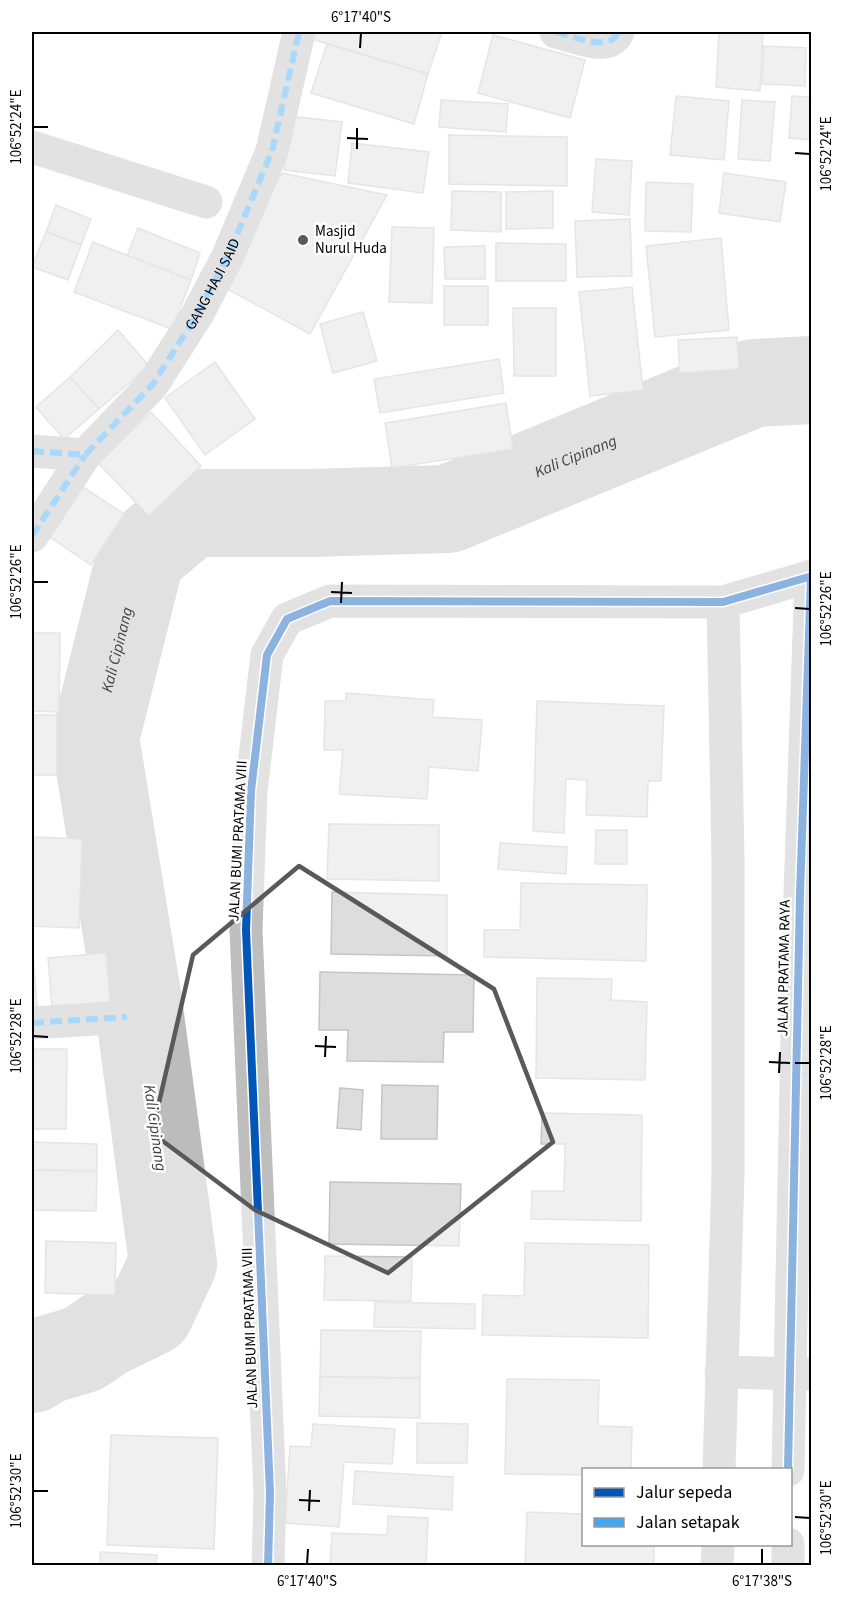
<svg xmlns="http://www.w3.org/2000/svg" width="843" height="1597" font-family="'Source Sans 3',sans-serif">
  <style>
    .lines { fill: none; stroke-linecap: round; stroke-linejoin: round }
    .river { stroke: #bcbcbc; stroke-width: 88 }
    .building { fill: #ddd; stroke: #c5c5c5; stroke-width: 1.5 }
    .minor { stroke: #bebebe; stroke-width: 33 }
    .quiet { stroke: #3fa9f5; stroke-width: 6; stroke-dasharray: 12 6; stroke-linecap: butt }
    .cycleway-casing { stroke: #fff; stroke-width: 11 }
    .cycleway { stroke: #0057b8; stroke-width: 8 }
    .marked { fill: none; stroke: #595959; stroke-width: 4.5; stroke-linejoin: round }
    .ticks { fill: none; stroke: #000; stroke-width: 2 }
    .poi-dot { fill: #595959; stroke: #fff; stroke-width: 2 }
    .labels { text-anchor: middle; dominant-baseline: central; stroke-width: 5; stroke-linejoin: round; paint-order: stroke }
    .poi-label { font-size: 15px; fill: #000; stroke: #fff; text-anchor: start }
    .street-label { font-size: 15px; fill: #000; stroke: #fff }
    .water-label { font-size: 16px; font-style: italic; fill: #414141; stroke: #fff }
    .neatline { fill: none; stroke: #000; stroke-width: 2 }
    .ticks-label { font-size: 15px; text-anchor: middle; fill: #000 }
  </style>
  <rect width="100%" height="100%" fill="#fff"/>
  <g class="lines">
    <path class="river" id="s1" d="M32,1369L46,1360L83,1349L105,1334L150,1312L173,1263L138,1001L95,738L141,555L191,513H308L448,509L754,383L812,380"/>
  </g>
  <g class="building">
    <path d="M306,32H442L428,74L305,37Z"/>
    <path d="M719,32H763L760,91L716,87Z"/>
    <path d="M493,35L585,60L570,118L478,93Z"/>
    <path d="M327,44L428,74L414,124L311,93Z"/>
    <path d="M764,46L806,48L805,86L762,84Z"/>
    <path d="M676,96L729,101L724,160L670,155Z"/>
    <path d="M792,96L812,97V140L789,138Z"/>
    <path d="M441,100L508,104L506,132L439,127Z"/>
    <path d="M742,100L775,102L770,161L738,159Z"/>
    <path d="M289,116L342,122L335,176L284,170Z"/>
    <path d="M449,135L567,137V186L449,184Z"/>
    <path d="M352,143L429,152L423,193L348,183Z"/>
    <path d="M596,159L632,161L629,215L592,212Z"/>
    <path d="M282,173L387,195L310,334L220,285Z"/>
    <path d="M724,173L786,182L780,222L719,213Z"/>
    <path d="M646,182L693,184L691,232L645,231Z"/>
    <path d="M452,191L501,192V232L451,230Z"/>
    <path d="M553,191V228L506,229V192Z"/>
    <path d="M56,205L91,219L81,245L46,232Z"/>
    <path d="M630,219L632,276L577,277L575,221Z"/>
    <path d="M392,227L434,228L432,303L389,302Z"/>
    <path d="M138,228L200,253L191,280L127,256Z"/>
    <path d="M46,232L81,245L68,280L32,267Z"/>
    <path d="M721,238L729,330L655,337L646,246Z"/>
    <path d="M93,242L191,280L172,329L74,292Z"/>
    <path d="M496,243L566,244V281H496Z"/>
    <path d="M485,246V279H445L444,247Z"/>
    <rect x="444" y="286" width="44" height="39"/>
    <path d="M632,287L643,390L590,396L579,292Z"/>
    <path d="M513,308H556V376H514Z"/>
    <path d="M363,312L377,361L333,373L320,324Z"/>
    <path d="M118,330L149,366L99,409L70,377Z"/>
    <path d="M737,337L739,369L680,373L678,340Z"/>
    <path d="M499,359L504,393L380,413L374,379Z"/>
    <path d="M215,362L255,419L205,455L165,398Z"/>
    <path d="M70,377L99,409L64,439L36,407Z"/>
    <path d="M506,403L513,449L392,468L385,423Z"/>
    <path d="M151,412L201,466L149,516L98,463Z"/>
    <path d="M71,479L124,514L91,565L38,529Z"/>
    <path d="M32,633H60L59,712L32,711Z"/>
    <path d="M346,693L434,700L432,717L482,720L478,771L429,767L427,799L339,794L343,750H324L325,701H346Z"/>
    <path d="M537,701L664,706L661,781H648L647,817L586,815L587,780L566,779L564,833L533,831Z"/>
    <rect x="32" y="715" width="25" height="60"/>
    <path d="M329,824L439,825V881L327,879Z"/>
    <path d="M596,830H627V864H595Z"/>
    <path d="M32,837L82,839L79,928L32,926Z"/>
    <path d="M500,843L567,847L566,874L498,869Z"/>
    <path d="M521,883L647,885L646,961L484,957V930H520Z"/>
    <path d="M332,892L447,895V956L331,954Z"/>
    <path d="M32,939L38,1018L32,1019Z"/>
    <path d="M106,953L111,1013L53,1018L48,958Z"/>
    <path d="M320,972L474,975L473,1032H444L443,1062L347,1061L348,1030H319Z"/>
    <path d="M537,978L612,979L611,1000L647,1002L645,1080L536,1078Z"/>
    <path d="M34,1049H67L66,1129H32Z"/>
    <path d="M382,1085L438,1086L437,1139H381Z"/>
    <path d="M340,1088L363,1090L361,1130L337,1128Z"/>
    <path d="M542,1113L642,1115L641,1221L531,1219L532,1191H564L565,1144H541Z"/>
    <path d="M32,1142L97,1144V1171L32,1170Z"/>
    <path d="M32,1170L97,1171L96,1211L32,1210Z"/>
    <path d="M330,1182L461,1184L459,1246L329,1244Z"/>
    <path d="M46,1241L116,1243L115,1295L45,1293Z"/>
    <path d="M525,1243L649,1245L648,1338L482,1335L483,1295L524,1296Z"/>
    <path d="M325,1256L412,1257L411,1301L324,1300Z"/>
    <path d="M375,1302L475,1304V1329L374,1327Z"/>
    <path d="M321,1330L421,1331L420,1378L320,1377Z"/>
    <path d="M320,1377L420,1378V1418L319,1416Z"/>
    <path d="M507,1379L599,1380L598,1426L632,1427L631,1470H584V1475L505,1474Z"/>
    <path d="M417,1423L468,1424L467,1463H417Z"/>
    <path d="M313,1424L395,1429L392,1464L344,1462L339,1527L285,1523L290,1446L311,1447Z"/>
    <path d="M111,1435L218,1438L214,1549L107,1545Z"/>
    <path d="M355,1471L453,1477L452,1510L353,1504Z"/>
    <path d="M527,1512L584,1514V1544H654V1566H525Z"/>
    <path d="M388,1516L428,1518L426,1566H330L332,1533L387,1535Z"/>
    <path d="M100,1552L157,1555L156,1566H100Z"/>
  </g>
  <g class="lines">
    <g class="minor">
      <path d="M556,32C573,36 610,53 618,32"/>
      <path d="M32,147L206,202"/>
      <path id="s2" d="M32,451L85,455L153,384L197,315L228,256L272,151L299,32"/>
      <path d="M32,536L85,455"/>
      <path d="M32,1023L127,1017"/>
      <path d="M721,1372L810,1374"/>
      <path d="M719,1470L728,1175V860L723,602"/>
      <path d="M788,1470L800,894L811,576"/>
      <path d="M268,1566L270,1493L246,930L251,791L267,655L287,619L330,601L723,602L812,576"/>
      <path d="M717,1566L718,1544"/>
      <path d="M788,1566V1544"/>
    </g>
    <g class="quiet">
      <path d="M556,32C573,36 610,53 618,32"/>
      <path d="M32,451L85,455L153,384L197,315L228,256L272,151L299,32"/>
      <path d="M32,536L85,455"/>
      <path d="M32,1023L127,1017"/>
    </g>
    <g class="cycleway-casing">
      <g id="cycleway">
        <path d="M788,1470L800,894L811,576"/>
        <path d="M268,1566L270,1493L246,930L251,791L267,655L287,619L330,601L723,602L812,576"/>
      </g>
    </g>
    <use href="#cycleway" class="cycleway"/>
  </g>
  <path d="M0 0H843V1597H0ZM299,866L494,989L553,1142L388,1273L255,1210L152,1133L193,955Z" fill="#fff" fill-opacity=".55" fill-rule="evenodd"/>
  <path class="marked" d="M299,866L494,989L553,1142L388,1273L255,1210L152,1133L193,955Z"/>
  <path class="ticks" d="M360,48L361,33M33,127H48M347,138L368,139M357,149V128M795,153L810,154M33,582H48M331,592L352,593M341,603L342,582M795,608L810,609M33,1036L48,1037M315,1046L336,1047M325,1057L326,1036M769,1062L790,1063M795,1063H810M779,1073L780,1052M33,1491H48M299,1500L320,1501M309,1511L310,1490M795,1517L810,1518M307,1564L308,1549M762,1564V1549"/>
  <circle class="poi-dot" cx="303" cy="240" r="6"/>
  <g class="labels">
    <g class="poi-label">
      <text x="315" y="231">Masjid<tspan x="315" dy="17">Nurul Huda</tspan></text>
    </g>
    <g class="street-label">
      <text stroke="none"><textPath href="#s2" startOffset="268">GANG HAJI SAID</textPath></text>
      <text transform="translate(238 841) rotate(-87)">JALAN BUMI PRATAMA VIII</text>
      <text transform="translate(784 968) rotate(-89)">JALAN PRATAMA RAYA</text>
      <text transform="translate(250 1328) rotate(-92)">JALAN BUMI PRATAMA VIII</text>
    </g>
    <g class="water-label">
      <text stroke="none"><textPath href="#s1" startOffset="1366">Kali Cipinang</textPath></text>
      <text stroke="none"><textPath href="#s1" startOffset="808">Kali Cipinang</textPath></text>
      <text transform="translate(155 1128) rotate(82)">Kali Cipinang</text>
    </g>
  </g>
  <rect width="843" height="1597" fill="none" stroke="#ffffff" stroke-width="66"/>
  <rect x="582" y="1468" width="210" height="78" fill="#ffffff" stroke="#999999" stroke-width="1.5"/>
  <rect x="594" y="1488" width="30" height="9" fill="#0057b8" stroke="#999999" stroke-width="1.5"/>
  <text x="636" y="1498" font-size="18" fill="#000000">Jalur sepeda</text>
  <rect x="594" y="1518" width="30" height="9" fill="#3fa9f5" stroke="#999999" stroke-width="1.5"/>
  <text x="636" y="1528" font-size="18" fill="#000000">Jalan setapak</text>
  <rect x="33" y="33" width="777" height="1531" class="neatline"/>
  <g class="ticks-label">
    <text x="361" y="22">6°17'40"S</text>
    <text transform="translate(16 127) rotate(-90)" y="5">106°52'24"E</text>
    <text transform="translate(826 154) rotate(-90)" y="5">106°52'24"E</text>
    <text transform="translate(16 582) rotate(-90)" y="5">106°52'26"E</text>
    <text transform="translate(826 609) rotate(-90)" y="5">106°52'26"E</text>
    <text transform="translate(16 1036) rotate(-90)" y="5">106°52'28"E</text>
    <text transform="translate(826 1063) rotate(-90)" y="5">106°52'28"E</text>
    <text transform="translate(16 1491) rotate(-90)" y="5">106°52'30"E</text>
    <text transform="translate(826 1518) rotate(-90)" y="5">106°52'30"E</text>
    <text x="307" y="1586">6°17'40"S</text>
    <text x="762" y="1586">6°17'38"S</text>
  </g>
</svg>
